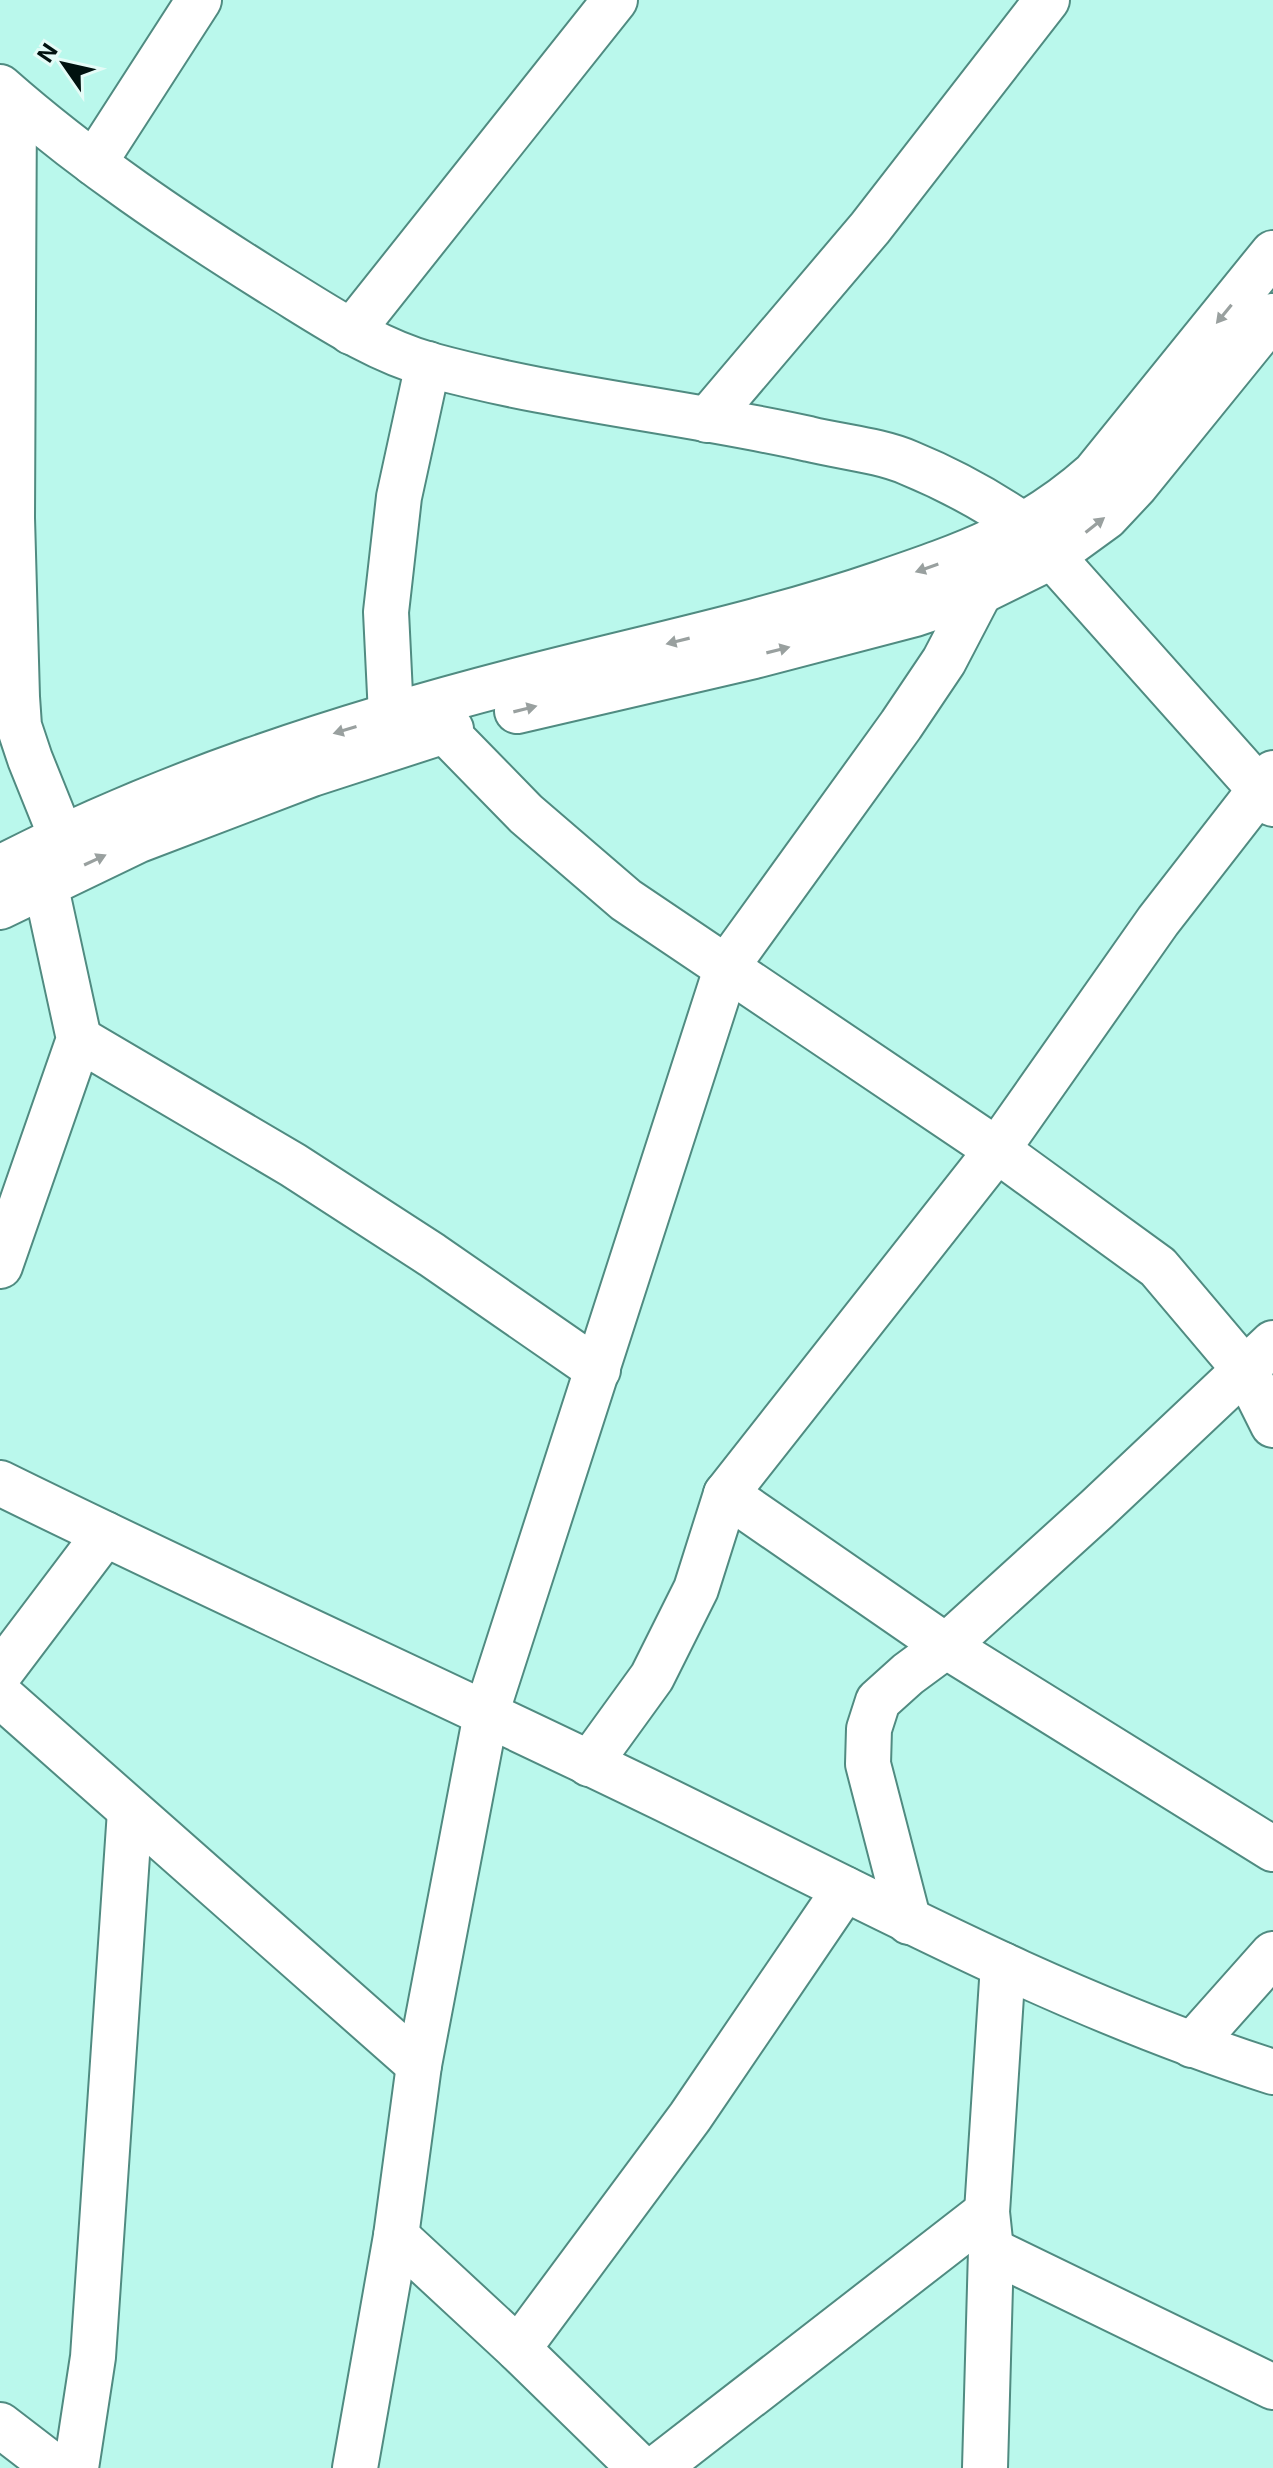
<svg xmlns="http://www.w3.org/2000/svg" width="1273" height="2468" font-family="Inter,sans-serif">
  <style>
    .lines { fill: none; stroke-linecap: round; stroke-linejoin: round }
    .minor-casing { stroke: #508b81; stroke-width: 48 }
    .major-casing { stroke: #508b81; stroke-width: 48 }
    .minor { stroke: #fff; stroke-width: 44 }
    .major { stroke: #fff; stroke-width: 44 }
    .oneway { fill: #99a09f }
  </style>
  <rect width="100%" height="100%" fill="#baf8ec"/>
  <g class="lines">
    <g class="minor-casing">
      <g id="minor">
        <path d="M0,87C85,162 179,225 275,285C324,315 373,349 430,365C554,399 683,411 809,439C841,447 879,450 909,463C953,481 987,500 1025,526L1273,804"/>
        <path d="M14,100L12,518L17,697L19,726L30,759L61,836"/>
        <path d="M94,163L199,0"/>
        <path d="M351,332L615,0"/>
        <path d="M707,420L870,228L1047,0"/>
        <path d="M391,715L386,612L399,497L428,364"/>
        <path d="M444,730L526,814L626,900L997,1150L1158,1267L1246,1371L1273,1425"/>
        <path d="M79,1039L293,1165L432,1255L598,1370"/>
        <path d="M0,1266L79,1039L45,883"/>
        <path d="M0,1483C219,1591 442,1691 662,1798C862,1896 1060,2004 1273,2072"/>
        <path d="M726,1494L946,1646L1273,1849"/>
        <path d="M0,1673L105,1534"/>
        <path d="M0,1695L419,2065"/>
        <path d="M589,1764L652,1677L696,1589L726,1494L997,1150L1158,921L1273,773"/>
        <path d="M909,1922L868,1764L869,1729L878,1701L908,1674L946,1646L1097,1509L1273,1343"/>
        <path d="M1192,2045L1273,1954"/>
        <path d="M396,2236L518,2349L640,2468"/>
        <path d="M991,2250L1273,2387"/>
        <path d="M518,2349L690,2117L845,1889"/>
        <path d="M0,2425L56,2468"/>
        <path d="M76,2468L93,2357L130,1811"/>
        <path d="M355,2468L396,2236L419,2065L486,1714L727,966L901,725L944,661L980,592L973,567"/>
        <path d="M657,2468L987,2212"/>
        <path d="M985,2468L991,2250L987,2212L1003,1965"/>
      </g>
    </g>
    <g class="major-casing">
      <g id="major">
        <path d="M517,711L754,656L915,614L980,592L1051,557L1106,517L1136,485L1273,316"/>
        <path d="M0,868C162,784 338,727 515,681C637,649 762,624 882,583C964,555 1028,533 1094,474L1273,253"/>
        <path d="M0,907L139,840L312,774L451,729"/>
      </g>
    </g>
    <use href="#minor" class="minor"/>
    <use href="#major" class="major"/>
  </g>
  <defs><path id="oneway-solid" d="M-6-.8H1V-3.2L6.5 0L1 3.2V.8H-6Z" transform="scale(2)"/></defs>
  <g class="oneway">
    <use href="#oneway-solid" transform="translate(1224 314) rotate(129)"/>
    <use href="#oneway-solid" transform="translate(1095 525) rotate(-38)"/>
    <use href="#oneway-solid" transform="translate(927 568) rotate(161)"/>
    <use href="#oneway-solid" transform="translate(678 641) rotate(166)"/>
    <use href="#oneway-solid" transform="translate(778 650) rotate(-14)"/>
    <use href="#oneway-solid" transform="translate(525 709) rotate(-14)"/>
    <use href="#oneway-solid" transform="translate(345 730) rotate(163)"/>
    <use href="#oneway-solid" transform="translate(95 860) rotate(-25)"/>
  </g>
  <g transform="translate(64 64) rotate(304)" stroke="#e4fcf7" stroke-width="6" paint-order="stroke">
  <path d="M0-6L14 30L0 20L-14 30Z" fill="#00120f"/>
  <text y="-12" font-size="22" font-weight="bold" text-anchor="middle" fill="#00120f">N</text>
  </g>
</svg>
